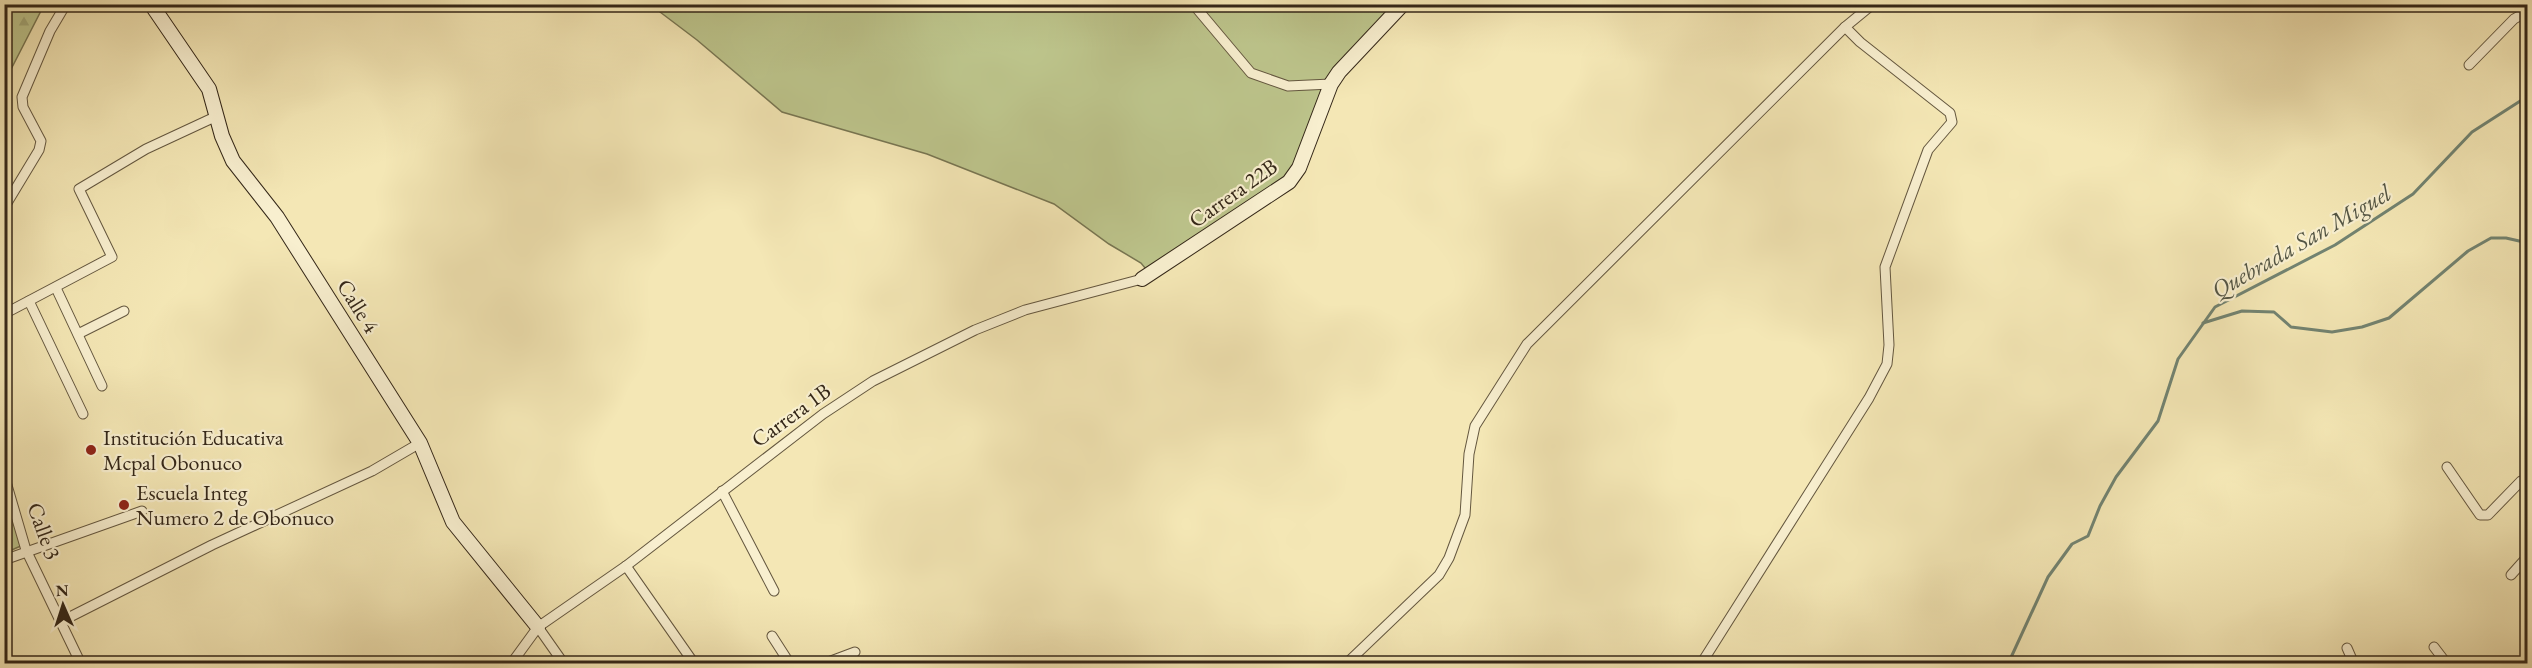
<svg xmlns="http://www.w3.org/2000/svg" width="2532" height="668" font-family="'EB Garamond',serif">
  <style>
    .green { fill: #bdc58c; stroke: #787652; stroke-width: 1.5 }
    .forest { fill: url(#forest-firs); stroke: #787652; stroke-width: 1.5 }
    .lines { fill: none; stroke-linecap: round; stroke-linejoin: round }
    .stream { stroke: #728371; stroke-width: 3 }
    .street-casing { stroke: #64573f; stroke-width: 11 }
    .secondary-casing { stroke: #342718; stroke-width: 16 }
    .street { stroke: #f8efcf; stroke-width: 9 }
    .secondary { stroke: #f8efcf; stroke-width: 14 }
    .poi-dot { fill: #8f2418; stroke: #f8efcf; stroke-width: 2 }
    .labels { text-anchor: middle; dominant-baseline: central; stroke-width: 4.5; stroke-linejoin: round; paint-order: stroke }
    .street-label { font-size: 22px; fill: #342718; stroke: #f8efcf }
    .poi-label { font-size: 22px; fill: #342718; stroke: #f8efcf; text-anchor: start }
    .water-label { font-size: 24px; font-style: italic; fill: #535544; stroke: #f8efcf }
  </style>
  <defs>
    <pattern id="forest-firs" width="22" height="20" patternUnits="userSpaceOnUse" patternTransform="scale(1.5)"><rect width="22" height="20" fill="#bdc58c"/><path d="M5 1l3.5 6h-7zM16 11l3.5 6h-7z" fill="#a3a978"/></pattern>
  </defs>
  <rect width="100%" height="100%" fill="#f4e7b5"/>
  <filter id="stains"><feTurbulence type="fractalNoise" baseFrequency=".00333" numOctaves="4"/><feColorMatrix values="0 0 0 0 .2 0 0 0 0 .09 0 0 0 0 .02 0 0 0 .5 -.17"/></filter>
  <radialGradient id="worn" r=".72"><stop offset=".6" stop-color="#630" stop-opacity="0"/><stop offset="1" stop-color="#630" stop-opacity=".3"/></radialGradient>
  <g class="green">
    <path d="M656,4L1403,5L1339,72L1299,168L1150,274L1141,263L1109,244L1054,204L927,154L782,112L697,40L656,9Z"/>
    <path d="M4,487L23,545L5,553H4Z"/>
  </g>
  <path class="forest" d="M5,4L44,5L5,81L4,5Z"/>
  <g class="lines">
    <g class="stream">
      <path d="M2203,323L2242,311L2274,312L2291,327L2332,332L2362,327L2389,318L2468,251L2491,238H2506L2528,243"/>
      <path d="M2008,664L2048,577L2072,544L2088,536L2100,506L2116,477L2158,421L2178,359L2215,307L2335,245L2413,194L2472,132L2528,96"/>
    </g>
    <g class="street-casing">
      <g id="street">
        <path d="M1193,4L1251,73L1288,86L1331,84"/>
        <path d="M2469,65L2514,19L2528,11"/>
        <path d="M4,208L39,150L41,141L23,107L22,97L50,31L66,4"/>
        <path d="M56,288L102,386"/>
        <path d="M29,301L83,414"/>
        <path d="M4,314L112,257L79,189L146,149L217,116"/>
        <path d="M78,334L124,311"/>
        <path d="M2447,467L2480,515H2488L2521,481L2528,479"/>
        <path d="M4,475L26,550L81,664"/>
        <path d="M722,491L774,591"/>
        <path d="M4,560L142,511"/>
        <path d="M626,566L691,659"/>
        <path d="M2511,575L2528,556"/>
        <path d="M60,622L212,545L372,471L420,443"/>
        <path d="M538,627L564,664"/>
        <path d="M772,636L790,664"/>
        <path d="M2434,647L2447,664"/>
        <path d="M2347,648L2354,664"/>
        <path d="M511,664L538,627L626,566L823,414L873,381L975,330L1025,310L1142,279"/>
        <path d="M823,664L855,652"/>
        <path d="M1346,664L1439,575L1449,558L1465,515L1469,454L1475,426L1527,344L1845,27L1873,4"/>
        <path d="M1701,664L1869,398L1887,364L1889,345L1885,267L1928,150L1952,122L1950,113L1860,42L1845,27"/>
      </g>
    </g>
    <g class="secondary-casing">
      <g id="secondary">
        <path d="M151,4L209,89L222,136L233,161L277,217L420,443L453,522L538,627"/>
        <path d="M1142,279L1289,182L1299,168L1331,84L1339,72L1403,4"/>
      </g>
    </g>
    <use href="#street" class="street"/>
    <use href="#secondary" class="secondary"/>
  </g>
  <g class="poi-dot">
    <circle cx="91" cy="450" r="6"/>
    <circle cx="124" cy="505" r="6"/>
  </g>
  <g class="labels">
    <g class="street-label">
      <text transform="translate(1233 193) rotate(-35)">Carrera 22B</text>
      <text transform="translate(358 306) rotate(58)">Calle 4</text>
      <text transform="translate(791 415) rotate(-36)">Carrera 1B</text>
      <text transform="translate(44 531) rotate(70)">Calle 3</text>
    </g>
    <g class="poi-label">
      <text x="103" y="437">Institución Educativa<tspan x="103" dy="25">Mcpal Obonuco</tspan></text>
      <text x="136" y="492">Escuela Integ<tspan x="136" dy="25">Numero 2 de Obonuco</tspan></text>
    </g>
    <g class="water-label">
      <text transform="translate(2301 241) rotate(-30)">Quebrada San Miguel</text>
    </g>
  </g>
  <rect width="2532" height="668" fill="none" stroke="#f4e7b5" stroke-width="24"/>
  <rect x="6" y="6" width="2520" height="656" fill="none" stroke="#342718" stroke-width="3"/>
  <rect x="12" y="12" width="2508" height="644" fill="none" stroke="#342718" stroke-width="1.5"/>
  <g transform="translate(63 605) rotate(357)" stroke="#f8efcf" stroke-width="4.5" paint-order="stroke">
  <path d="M0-4.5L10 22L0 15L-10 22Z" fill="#342718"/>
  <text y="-9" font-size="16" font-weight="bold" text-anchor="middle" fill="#342718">N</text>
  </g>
  <rect width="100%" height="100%" filter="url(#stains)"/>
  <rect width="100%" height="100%" fill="url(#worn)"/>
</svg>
